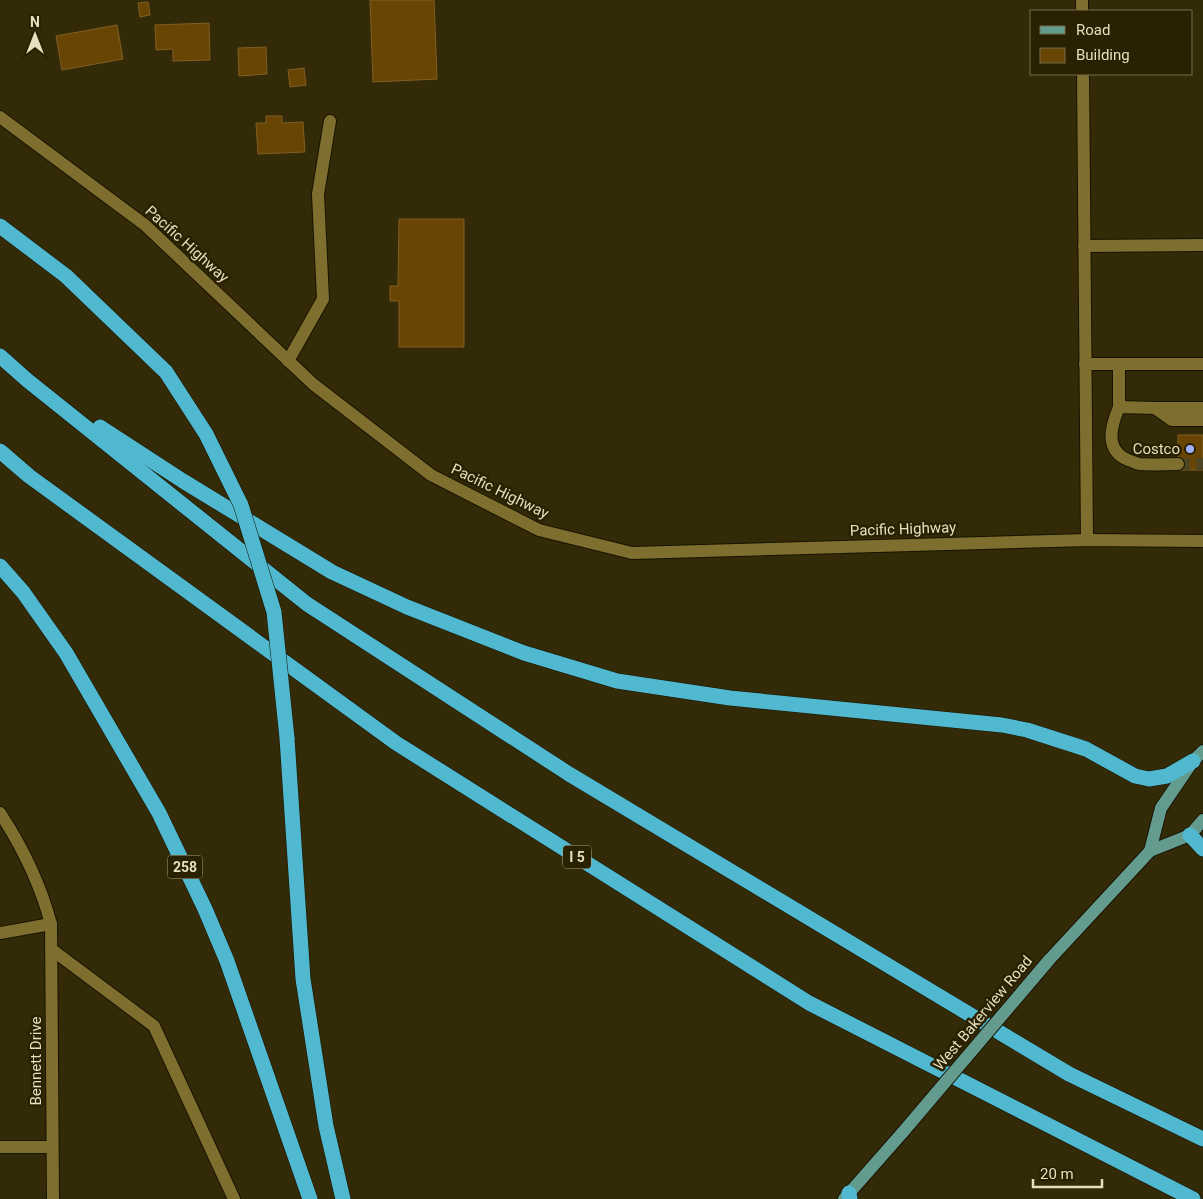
<svg xmlns="http://www.w3.org/2000/svg" width="1203" height="1199" font-family="Roboto,sans-serif">
  <style>
    .building { fill: #684503; stroke: #835e25 }
    .lines { fill: none; stroke-linecap: round; stroke-linejoin: round }
    .minor-tunnel { stroke: #4e4623; stroke-width: 12; stroke-dasharray: 12 6; stroke-linecap: butt }
    .minor-casing { stroke: #181302; stroke-width: 14 }
    .major-casing { stroke: #181302; stroke-width: 14 }
    .highway-casing { stroke: #181302; stroke-width: 16 }
    .minor { stroke: #7f6f2e; stroke-width: 12 }
    .major { stroke: #639b8f; stroke-width: 12 }
    .highway { stroke: #50b8cf; stroke-width: 15 }
    .major-bridge-casing { stroke: #181302; stroke-width: 14; stroke-linecap: butt }
    .highway-bridge-casing { stroke: #181302; stroke-width: 16; stroke-linecap: butt }
    .major-bridge { stroke: #639b8f; stroke-width: 12 }
    .highway-bridge { stroke: #50b8cf; stroke-width: 15 }
    .poi-dot { fill: #a4b2fc; stroke: #292100; stroke-width: 2 }
    .labels { text-anchor: middle; dominant-baseline: central; stroke-width: 5; stroke-linejoin: round; paint-order: stroke }
    .shield { fill: #292100; stroke: #afa686; stroke-width: 1 }
    .shield-label { font-size: 14px; font-weight: bold; fill: #e8dfbf }
    .street-label { font-size: 15px; fill: #e8dfbf; stroke: #292100 }
    .poi-label { font-size: 15px; fill: #e8dfbf; stroke: #292100; text-anchor: end }
  </style>
  <rect width="100%" height="100%" fill="#332b07"/>
  <g class="building">
    <path d="M370,0H434L437,79L373,82Z"/>
    <path d="M148,2L150,15L140,17L138,3Z"/>
    <path d="M209,23L210,60L173,61V49L156,50L155,25Z"/>
    <path d="M117,25L123,59L62,70L56,36Z"/>
    <path d="M266,47L267,74L239,76L238,48Z"/>
    <path d="M304,68L306,85L290,87L288,70Z"/>
    <path d="M266,116H282V123L303,122L305,152L258,154L256,123H266Z"/>
    <path d="M399,219H464V347H399V301H390V286H398Z"/>
    <rect x="1178" y="435" width="25" height="35"/>
  </g>
  <g class="lines">
    <path class="minor-tunnel" d="M1178,464H1203"/>
    <g class="minor-casing">
      <g id="minor">
        <path d="M1082,0V11"/>
        <path d="M1083,74L1087,540"/>
        <path d="M0,117L145,225L313,384L383,438L431,475L539,530L632,553L1087,540L1203,541"/>
        <path d="M1084,246L1203,245"/>
        <path d="M288,361L323,299L318,194L330,121"/>
        <path d="M1085,364H1203"/>
        <path d="M1119,364V407"/>
        <path d="M1155,408L1172,420H1203"/>
        <path d="M1178,464C1165,464 1152,465 1139,464C1135,463 1132,461 1128,460C1104,450 1111,426 1119,407L1155,408H1203"/>
        <path d="M0,813C23,848 40,883 51,924L53,1199"/>
        <path d="M0,933L51,924"/>
        <path d="M51,949L154,1026L234,1199"/>
        <path d="M0,1147H52"/>
      </g>
    </g>
    <g class="major-casing">
      <g id="major">
        <path d="M1150,851L1161,808L1193,761L1203,751"/>
        <path d="M1049,960L1150,851L1190,835L1203,820"/>
        <path d="M844,1199L903,1132"/>
      </g>
    </g>
    <g class="highway-casing">
      <g id="highway">
        <path d="M0,226L66,276L166,372"/>
        <path d="M0,356L27,380L307,604L569,774L1069,1074L1203,1139"/>
        <path d="M100,427L183,481L332,572L407,607L524,653L617,681L730,698L1002,725L1027,730L1086,749L1135,776L1149,779L1167,776L1193,761"/>
        <path d="M0,451L29,476L396,743L809,1003L1193,1199"/>
        <path d="M0,566L23,592L66,653L159,813L205,909L227,961L310,1199"/>
        <path d="M287,738L303,979L326,1126L343,1199"/>
        <path d="M1190,835L1203,849"/>
        <path d="M849,1193L850,1199"/>
      </g>
    </g>
    <use href="#minor" class="minor"/>
    <use href="#major" class="major"/>
    <use href="#highway" class="highway"/>
    <g class="major-bridge-casing">
      <path id="major-bridge" d="M903,1132L1049,960"/>
    </g>
    <g class="highway-bridge-casing">
      <path id="highway-bridge" d="M166,372L206,434L241,505L274,612L287,738"/>
    </g>
    <use href="#major-bridge" class="major-bridge"/>
    <use href="#highway-bridge" class="highway-bridge"/>
  </g>
  <circle class="poi-dot" cx="1190" cy="449" r="5"/>
  <g class="labels">
    <g class="shield">
      <rect x="563" y="845.5" width="28" height="23" rx="4"/>
      <rect x="167.5" y="855.5" width="35" height="23" rx="4"/>
    </g>
    <g class="shield-label">
      <text x="577" y="857">I 5</text>
      <text x="185" y="867">258</text>
    </g>
    <g class="street-label">
      <text transform="translate(187 244) rotate(42)">Pacific Highway</text>
      <text transform="translate(500 491) rotate(26)">Pacific Highway</text>
      <text transform="translate(903 529) rotate(-2)">Pacific Highway</text>
      <text transform="translate(983 1013) rotate(-50)">West Bakerview Road</text>
      <text transform="translate(36 1061) rotate(-90)">Bennett Drive</text>
    </g>
    <g class="poi-label">
      <text x="1180" y="449">Costco</text>
    </g>
  </g>
  <rect x="1030" y="10" width="162" height="65" fill="#292100" stroke="#756d4c"/>
  <rect x="1040" y="26" width="25" height="8" fill="#639b8f" stroke="#756d4c"/>
  <text x="1076" y="35" font-size="15" fill="#e8dfbf">Road</text>
  <rect x="1040" y="48" width="25" height="15" fill="#684503" stroke="#756d4c"/>
  <text x="1076" y="60" font-size="15" fill="#e8dfbf">Building</text>
  <g transform="translate(35 35)" stroke="#292100" stroke-width="4" paint-order="stroke">
  <path d="M0-4L9 19L0 12L-9 19Z" fill="#e8dfbf"/>
  <text y="-8" font-size="14" font-weight="bold" text-anchor="middle" fill="#e8dfbf">N</text>
  </g>
  <path d="M1033 1179v8h69v-8" fill="none" stroke="#e8dfbf" stroke-width="2.5"/>
  <text x="1040" y="1179" font-size="15" fill="#e8dfbf" stroke="#292100" stroke-width="4" paint-order="stroke">20 m</text>
</svg>
